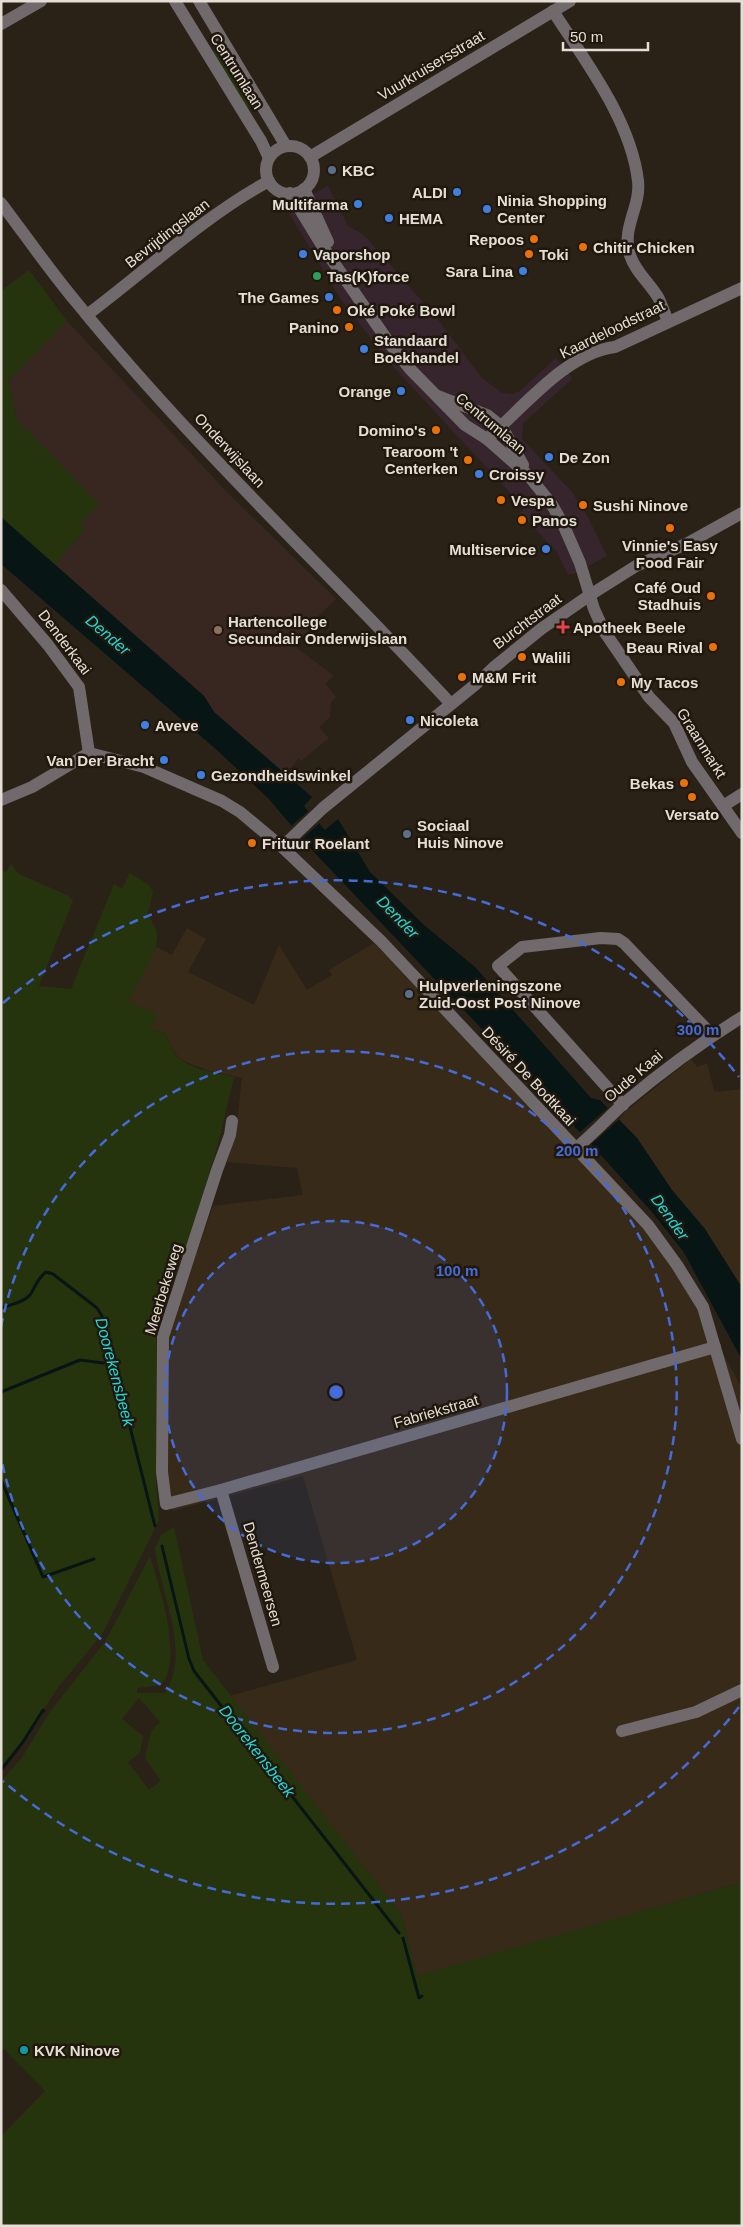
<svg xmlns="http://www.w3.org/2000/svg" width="743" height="2227" font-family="Helvetica,sans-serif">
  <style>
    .commercial { fill: #37252d }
    .built { fill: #382a19 }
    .education { fill: #382621 }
    .green { fill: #26340e; fill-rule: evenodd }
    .water { fill: #071515 }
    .pier { fill: #2b2217 }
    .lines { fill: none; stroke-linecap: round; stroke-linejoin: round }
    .stream { stroke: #071515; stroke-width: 3 }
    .minor { stroke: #716a6d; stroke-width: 12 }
    .ring { fill: none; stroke: #456bd8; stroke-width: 2.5; stroke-dasharray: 9 6 }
    .service-dot { fill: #5c6f8a; stroke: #21180d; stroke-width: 2 }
    .shop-dot { fill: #3f7fe0; stroke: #21180d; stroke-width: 2 }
    .food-dot { fill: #e8710a; stroke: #21180d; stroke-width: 2 }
    .leisure-dot { fill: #2e9e5b; stroke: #21180d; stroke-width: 2 }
    .health-dot { fill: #e0444e; stroke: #21180d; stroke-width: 2 }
    .education-dot { fill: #8d6e63; stroke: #21180d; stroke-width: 2 }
    .culture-dot { fill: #0f9aa8; stroke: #21180d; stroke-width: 2 }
    .labels { text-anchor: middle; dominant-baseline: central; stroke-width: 5; stroke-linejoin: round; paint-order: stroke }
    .street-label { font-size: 15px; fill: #e4ded6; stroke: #21180d }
    .poi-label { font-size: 15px; font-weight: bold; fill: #e4ded6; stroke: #21180d; text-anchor: start }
    .water-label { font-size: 16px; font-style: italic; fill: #1ed8da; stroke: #21180d }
    .centre { fill: #456bd8; stroke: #21180d; stroke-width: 2.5 }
    .ring-label { font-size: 15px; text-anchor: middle; font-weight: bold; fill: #456bd8; stroke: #21180d; stroke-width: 5; stroke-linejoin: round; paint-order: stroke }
  </style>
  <rect width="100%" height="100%" fill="#2b2217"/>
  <path class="commercial" d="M328,186L348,226L363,234L436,317L481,377L502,393L512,394L520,391L556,358L571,376L572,379L523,423L522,439L572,492L588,517L607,556L573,574H568L557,552L520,513L524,508L388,361L340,298L286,208Z"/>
  <g class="built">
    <path d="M187,928L206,939L188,972L254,1005L279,945L307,990L332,975L329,970L374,943L643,1225L687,1288L742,1388V1882L417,1977L401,1914L230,1696L357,1660L303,1476L172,1511L168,1480L169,1333L213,1206L303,1195L297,1168L227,1162L236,1131L242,1078L209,1071L181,1060L172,1049L165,1033L150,1029L128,1001L156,947L172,955Z"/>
    <path d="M691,1059L697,1067L707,1063L714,1091L718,1092L742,1089V1287L705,1229L672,1190L637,1138L619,1120L624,1113Z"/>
  </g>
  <path class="education" d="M67,321L227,492L336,599L311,623L304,637L297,648L334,676L325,684L336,697L331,702L330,717L319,727L329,738L301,761L299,758L285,775L214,712L204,696L55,565L85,529L80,524L99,504L16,418L9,380Z"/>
  <g class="green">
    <path d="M212,51H223L256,106L246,107Z"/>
    <path d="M29,270L67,321L9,380L16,418L99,504L81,524L85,529L55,565L1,517V291Z"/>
    <path d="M11,864L19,874L69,896L73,901L39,986L71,989L114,884L122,889L130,873L149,885L153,892L148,913C150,921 156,925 157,934C159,952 137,984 128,1001L157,1014L151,1029L165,1033C169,1042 173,1054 181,1060C195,1070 217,1073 234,1077L219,1140L192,1230L156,1327V1483L159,1520L102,1634L60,1685L13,1754L1,1768V940L3,936L1,935V869L6,872Z"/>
    <path d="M174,1527L203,1660L401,1914L417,1976L742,1882V2226H1V2136L45,2091L1,2046V1781L21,1759L49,1713L105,1642L150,1556C159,1586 184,1659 161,1685L137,1688V1693H165C192,1652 160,1592 155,1548L161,1535ZM139,1698L160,1722L151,1731L145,1758L161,1781L149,1790L128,1762L140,1753L143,1736L122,1719Z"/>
  </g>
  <path class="water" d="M1,517L204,696L214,712L312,797L304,806L325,830L338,819L370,872L424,925L475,967L591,1098L600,1100L637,1138L672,1190L705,1229L739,1283L742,1287V1360L683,1251L651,1211L590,1143L313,851L268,798L218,751L1,564Z"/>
  <g class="pier">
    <path d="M310,810L321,822L302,839L290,827Z"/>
    <path d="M610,1106L621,1118L589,1146L578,1134Z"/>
  </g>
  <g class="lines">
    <g class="stream">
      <path d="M1,1308C11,1305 24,1302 30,1295C36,1286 37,1279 46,1272L53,1274L97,1308L102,1316L155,1526"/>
      <path d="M1,1392L80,1360L103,1363L113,1359"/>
      <path d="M1,1480L43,1577L94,1559"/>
      <path d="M162,1546L189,1659L194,1671L399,1933"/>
      <path d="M1,1770L23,1742L43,1710L44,1711"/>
      <path d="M403,1938L419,1998L422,1996"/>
    </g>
    <g class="minor">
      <path d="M175,1L261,141L269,158"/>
      <path d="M199,1L286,146"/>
      <path d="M553,11C585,61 631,120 638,181C641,207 621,228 630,255C635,272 651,284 659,299C662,306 665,314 668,321"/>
      <path d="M1,24L41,1"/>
      <circle cx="290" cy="170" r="24"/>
      <path d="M310,157L570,1"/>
      <path d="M304,189L328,242"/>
      <path d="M290,193L323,247L390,344L410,369L465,425L487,439L529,476L552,505L563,524L580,563L594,609L604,631L649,697L674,723L692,762L742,833"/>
      <path d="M1,203C26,236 50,271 77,303C192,445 327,570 451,704"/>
      <path d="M87,315C147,270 203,217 269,181"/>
      <path d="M438,396L487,415L502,427L523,465"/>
      <path d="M487,439C523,408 566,353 615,347L742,288"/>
      <path d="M1,590L48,645L79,687L89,753"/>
      <path d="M1,800L32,787L89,753L144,767L222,801L240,812L282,847L381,941L648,1225L677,1265L703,1307L742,1439"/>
      <path d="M723,806L742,794"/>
      <path d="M282,847L323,808L476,684L493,668L541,629L590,595L636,566L688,543L742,513"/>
      <path d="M623,1105L498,966L522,947L601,938L618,939L624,943L712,1035"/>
      <path d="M232,1121L230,1135L217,1170L163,1337L162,1472L166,1504L221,1490L715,1347"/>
      <path d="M575,1149C592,1135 607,1119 623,1104C661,1072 700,1043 742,1017"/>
      <path d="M221,1490L273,1667"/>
      <path d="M622,1731L696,1712L742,1690"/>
    </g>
  </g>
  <circle cx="336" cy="1392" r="171" fill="#456bd8" fill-opacity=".12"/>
  <g class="ring">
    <circle cx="336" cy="1392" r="171"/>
    <path d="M1 1327A341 341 0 1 1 1 1457"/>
    <path d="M739 1707A512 512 0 0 1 3 1781M3 1003A512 512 0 0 1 739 1077"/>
  </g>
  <g class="service-dot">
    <circle cx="332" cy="170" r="5"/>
    <circle cx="407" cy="834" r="5"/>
    <circle cx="409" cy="994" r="5"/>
  </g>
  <g class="shop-dot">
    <circle cx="457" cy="192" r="5"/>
    <circle cx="358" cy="204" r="5"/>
    <circle cx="487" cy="209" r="5"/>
    <circle cx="389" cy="218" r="5"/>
    <circle cx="303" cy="254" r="5"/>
    <circle cx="523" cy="271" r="5"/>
    <circle cx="329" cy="297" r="5"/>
    <circle cx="364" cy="349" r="5"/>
    <circle cx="401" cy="391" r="5"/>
    <circle cx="549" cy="457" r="5"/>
    <circle cx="479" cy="474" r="5"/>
    <circle cx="546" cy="549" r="5"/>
    <circle cx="410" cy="720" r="5"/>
    <circle cx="145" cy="725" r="5"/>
    <circle cx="164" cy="760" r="5"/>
    <circle cx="201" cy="775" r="5"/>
  </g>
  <g class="food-dot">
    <circle cx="534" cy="239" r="5"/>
    <circle cx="583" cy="247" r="5"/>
    <circle cx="529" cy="254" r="5"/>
    <circle cx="337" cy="310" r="5"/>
    <circle cx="349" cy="327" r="5"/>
    <circle cx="436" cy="430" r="5"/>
    <circle cx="468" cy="460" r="5"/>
    <circle cx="501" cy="500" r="5"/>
    <circle cx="583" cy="505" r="5"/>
    <circle cx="522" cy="520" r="5"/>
    <circle cx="670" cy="528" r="5"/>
    <circle cx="711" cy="596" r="5"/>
    <circle cx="713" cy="647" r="5"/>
    <circle cx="522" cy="657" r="5"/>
    <circle cx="462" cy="677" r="5"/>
    <circle cx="621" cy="682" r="5"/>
    <circle cx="684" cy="783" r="5"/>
    <circle cx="692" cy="797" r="5"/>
    <circle cx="252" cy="843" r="5"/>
  </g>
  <circle class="leisure-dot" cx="317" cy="276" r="5"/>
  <path class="health-dot" d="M560.5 619.5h5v5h5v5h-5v5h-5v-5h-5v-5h5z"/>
  <circle class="education-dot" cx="218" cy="630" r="5"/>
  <circle class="culture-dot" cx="24" cy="2050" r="5"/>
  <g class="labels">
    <g class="street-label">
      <text transform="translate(431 65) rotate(-31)">Vuurkruisersstraat</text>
      <text transform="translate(237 71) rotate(58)">Centrumlaan</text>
      <text transform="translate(167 233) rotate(-38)">Bevrijdingslaan</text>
      <text transform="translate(612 329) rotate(-26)">Kaardeloodstraat</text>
      <text transform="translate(491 423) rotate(40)">Centrumlaan</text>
      <text transform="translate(230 450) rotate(47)">Onderwijslaan</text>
      <text transform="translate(527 621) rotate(-37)">Burchtstraat</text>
      <text transform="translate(65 642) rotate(53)">Denderkaai</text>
      <text transform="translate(702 743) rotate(58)">Graanmarkt</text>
      <text transform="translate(529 1076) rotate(47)">Désiré De Bodtkaai</text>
      <text transform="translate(633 1076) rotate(-40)">Oude Kaai</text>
      <text transform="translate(163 1289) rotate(-73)">Meerbekeweg</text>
      <text transform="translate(436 1411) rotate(-16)">Fabriekstraat</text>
      <text transform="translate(263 1574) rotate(74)">Dendermeersen</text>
    </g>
    <g class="poi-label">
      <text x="342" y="170">KBC</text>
      <text x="447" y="192" text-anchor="end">ALDI</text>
      <text x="497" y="200">Ninia Shopping<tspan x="497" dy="17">Center</tspan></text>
      <text x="348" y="204" text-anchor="end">Multifarma</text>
      <text x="399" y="218">HEMA</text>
      <text x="524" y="239" text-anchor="end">Repoos</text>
      <text x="593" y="247">Chitir Chicken</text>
      <text x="313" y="254">Vaporshop</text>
      <text x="539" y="254">Toki</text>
      <text x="513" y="271" text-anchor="end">Sara Lina</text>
      <text x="327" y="276">Tas(K)force</text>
      <text x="319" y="297" text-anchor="end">The Games</text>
      <text x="347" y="310">Oké Poké Bowl</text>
      <text x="339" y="327" text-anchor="end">Panino</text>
      <text x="374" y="340">Standaard<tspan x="374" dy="17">Boekhandel</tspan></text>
      <text x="391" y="391" text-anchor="end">Orange</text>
      <text x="426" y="430" text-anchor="end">Domino's</text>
      <text x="458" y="451" text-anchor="end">Tearoom 't<tspan x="458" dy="17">Centerken</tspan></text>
      <text x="559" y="457">De Zon</text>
      <text x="489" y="474">Croissy</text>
      <text x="511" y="500">Vespa</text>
      <text x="593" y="505">Sushi Ninove</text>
      <text x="532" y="520">Panos</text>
      <text x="670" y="545" text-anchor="middle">Vinnie's Easy<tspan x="670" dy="17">Food Fair</tspan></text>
      <text x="536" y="549" text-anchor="end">Multiservice</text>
      <text x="701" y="587" text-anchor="end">Café Oud<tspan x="701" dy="17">Stadhuis</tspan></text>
      <text x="228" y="621">Hartencollege<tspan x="228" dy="17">Secundair Onderwijslaan</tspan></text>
      <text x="573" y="627">Apotheek Beele</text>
      <text x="703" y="647" text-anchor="end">Beau Rival</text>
      <text x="532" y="657">Walili</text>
      <text x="472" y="677">M&amp;M Frit</text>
      <text x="631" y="682">My Tacos</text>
      <text x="420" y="720">Nicoleta</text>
      <text x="155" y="725">Aveve</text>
      <text x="154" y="760" text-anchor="end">Van Der Bracht</text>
      <text x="211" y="775">Gezondheidswinkel</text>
      <text x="674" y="783" text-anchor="end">Bekas</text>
      <text x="692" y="814" text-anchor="middle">Versato</text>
      <text x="417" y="825">Sociaal<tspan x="417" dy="17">Huis Ninove</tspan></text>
      <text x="262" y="843">Frituur Roelant</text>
      <text x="419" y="985">Hulpverleningszone<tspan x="419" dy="17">Zuid-Oost Post Ninove</tspan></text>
      <text x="34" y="2050">KVK Ninove</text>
    </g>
    <g class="water-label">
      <text transform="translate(108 635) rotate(41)">Dender</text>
      <text transform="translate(398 917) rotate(46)">Dender</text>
      <text transform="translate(670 1217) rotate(54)">Dender</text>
      <text transform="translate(115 1372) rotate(75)">Doorekensbeek</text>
      <text transform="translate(257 1751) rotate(52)">Doorekensbeek</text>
    </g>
  </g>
  <circle cx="336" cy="1392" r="8" class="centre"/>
  <g class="ring-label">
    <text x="698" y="1035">300 m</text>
    <text x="577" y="1156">200 m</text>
    <text x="457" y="1276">100 m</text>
  </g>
  <rect width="743" height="2227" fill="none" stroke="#e4ded6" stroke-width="5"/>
  <path d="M563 42v8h85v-8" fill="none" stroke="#e4ded6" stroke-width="2.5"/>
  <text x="570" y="42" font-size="15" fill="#e4ded6" stroke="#21180d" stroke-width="4" paint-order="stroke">50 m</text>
</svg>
